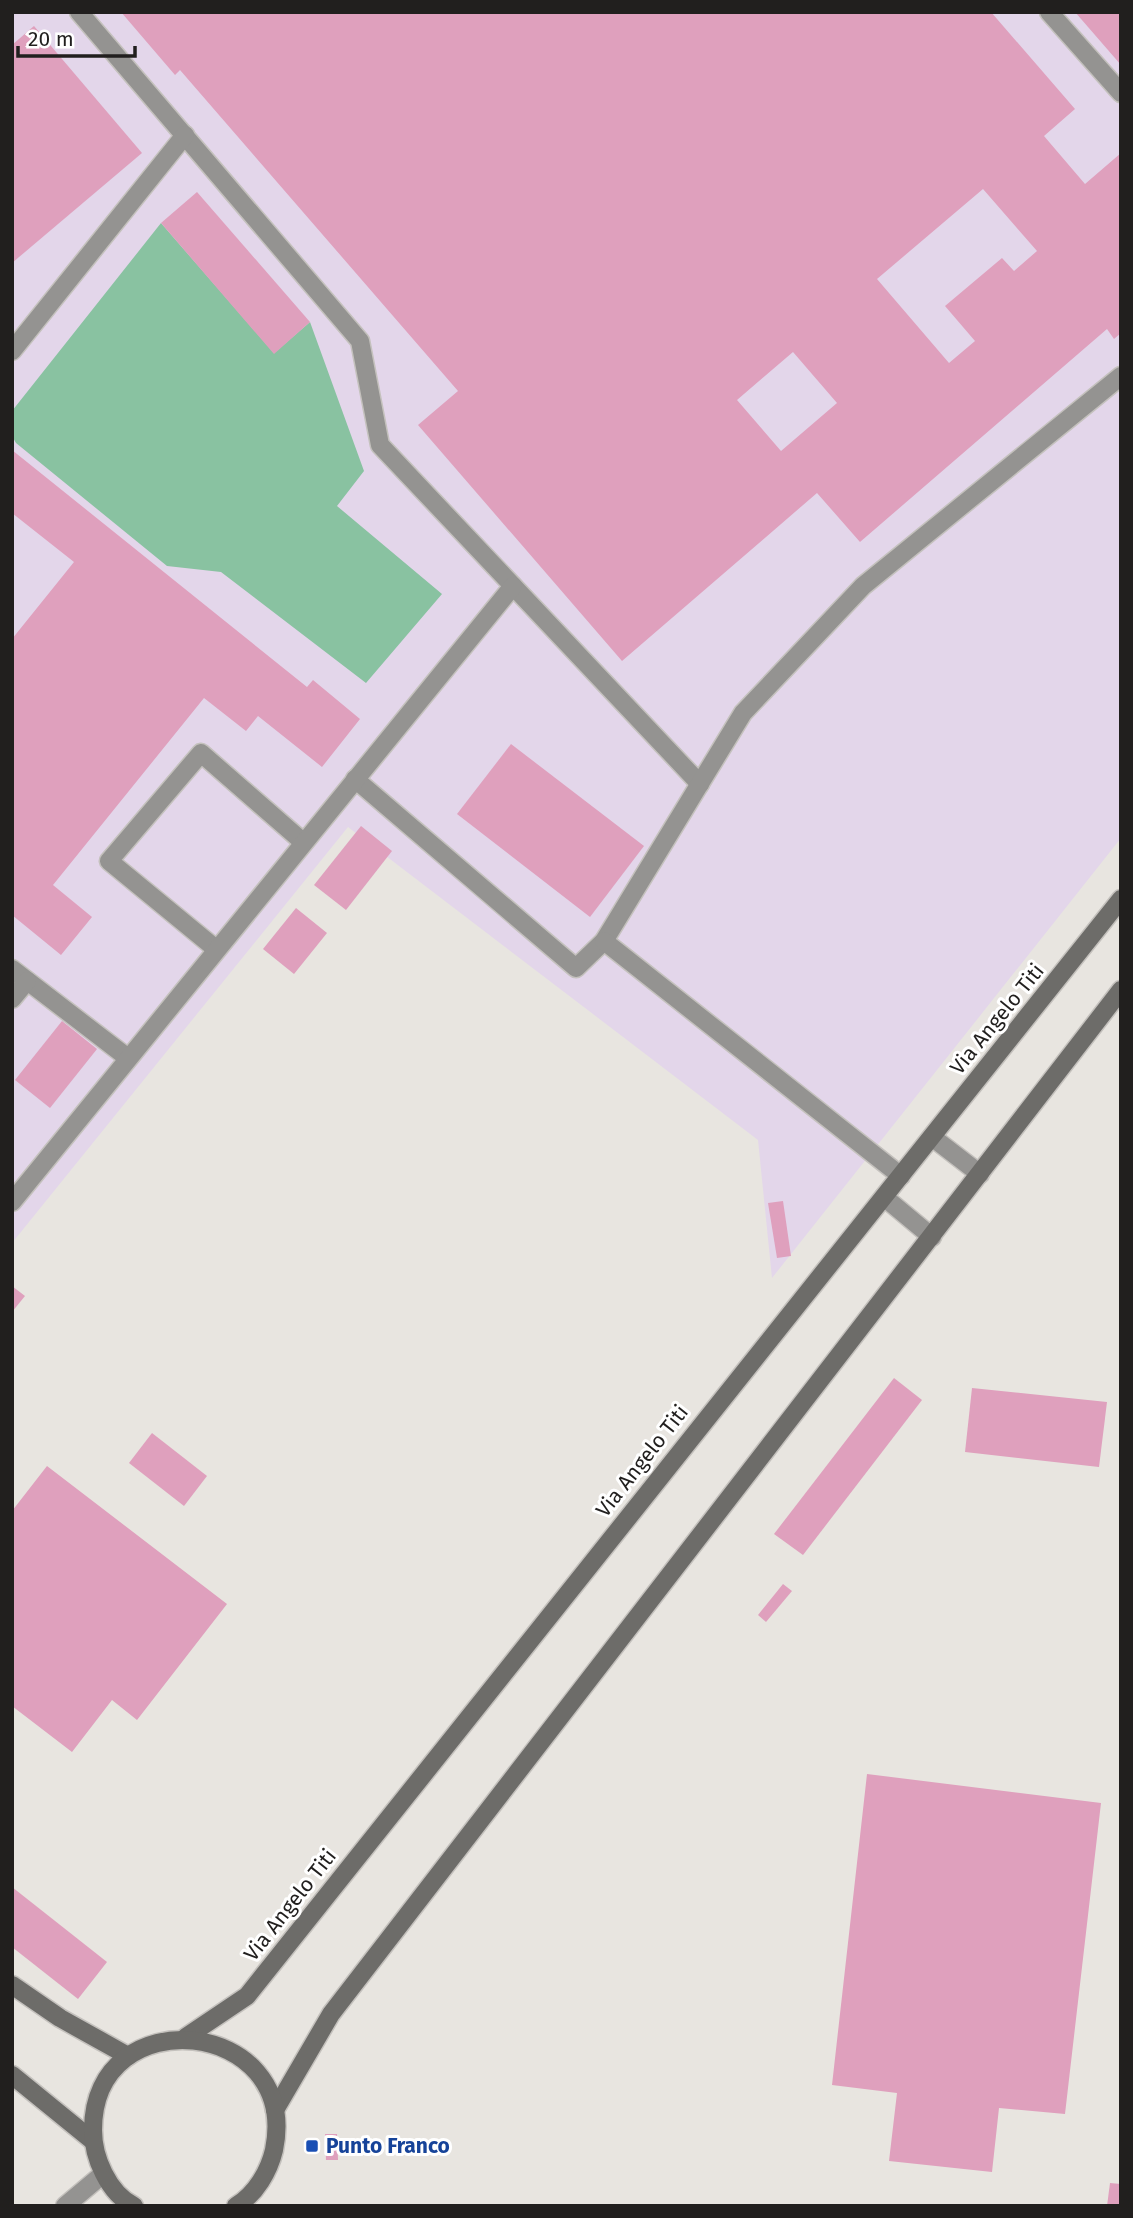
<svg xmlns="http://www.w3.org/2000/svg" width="1133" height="2218" font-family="'Fira Sans',sans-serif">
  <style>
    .industrial { fill: #e3d6ea }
    .green { fill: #89c2a1 }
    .building { fill: #dfa0bd; fill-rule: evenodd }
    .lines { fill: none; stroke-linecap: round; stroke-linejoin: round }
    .service-casing { stroke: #c4c1bd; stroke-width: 21 }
    .minor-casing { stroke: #c4c1bd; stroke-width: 21 }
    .secondary-casing { stroke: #c4c1bd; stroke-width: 21 }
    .service { stroke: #949391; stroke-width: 18 }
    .minor { stroke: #949391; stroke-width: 18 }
    .secondary { stroke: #6d6c69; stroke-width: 18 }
    .transit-dot { fill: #1a4fb4; stroke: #fff; stroke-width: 2.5 }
    .labels { text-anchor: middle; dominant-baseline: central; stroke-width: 6; stroke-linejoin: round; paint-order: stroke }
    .street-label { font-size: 21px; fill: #211f1e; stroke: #fff }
    .transit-label { font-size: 21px; font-weight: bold; fill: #164399; stroke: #fff; text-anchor: start }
  </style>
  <rect width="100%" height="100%" fill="#e8e5e0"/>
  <path class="industrial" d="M12,12H1121V838L772,1278L758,1140L348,827L12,1243Z"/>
  <path class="green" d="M161,223L274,353L310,322L364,471L337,506L442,594L366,683L221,572L167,566L16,443L12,436V411Z"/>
  <g class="building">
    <path d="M121,12H991L1075,109L1044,136L1085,184L1121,153V333L1114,339L1107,329L860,542L817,493L622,661L418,425L458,391L180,70L175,75ZM983,189L1037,251L1014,271L1002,258L945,306L975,341L949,363L877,279ZM793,352L837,403L781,451L737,400Z"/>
    <path d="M1075,12H1121V65Z"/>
    <path d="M34,26L142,153L12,263V45Z"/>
    <path d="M197,192L310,322L274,354L161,223Z"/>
    <path d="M12,450L307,687L313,680L360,719L322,767L258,716L246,731L204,698L53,885L92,917L61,955L12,915V639L74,562L12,513Z"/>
    <path d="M511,744L644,846L590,917L457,814Z"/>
    <path d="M361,826L392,851L346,910L314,885Z"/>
    <path d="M296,908L327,933L294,974L263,949Z"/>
    <path d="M62,1021L97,1049L50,1108L15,1080Z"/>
    <path d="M783,1201L791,1256L777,1258L768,1203Z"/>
    <path d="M12,1286L25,1296L12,1312Z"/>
    <path d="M894,1378L922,1400L803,1555L774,1534Z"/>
    <path d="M972,1388L1107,1402L1099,1467L965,1452Z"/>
    <path d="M152,1433L207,1476L184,1506L129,1463Z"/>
    <path d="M47,1466L227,1604L137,1720L112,1700L72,1752L12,1706V1511Z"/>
    <path d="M783,1584L792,1591L766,1622L758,1615Z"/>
    <path d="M867,1774L1101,1803L1065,2114L999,2108L992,2172L889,2161L897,2093L832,2085Z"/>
    <path d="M12,1887L107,1962L78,1999L12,1947Z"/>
    <path d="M325,2134H337L338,2160H326Z"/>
    <path d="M1110,2183L1121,2184V2206H1107Z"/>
  </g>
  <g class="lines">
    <g class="service-casing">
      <g id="service">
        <path d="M79,12L360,341L380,445L700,784"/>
        <path d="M1049,12L1121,93"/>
        <path d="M12,351L185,135"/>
        <path d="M355,779L576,968L604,941L743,713L863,586L1121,376"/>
        <path d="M216,949L109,861L201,753L303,842"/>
        <path d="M12,969L128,1058"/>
        <path d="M12,999L27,981"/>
        <path d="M12,1202L513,586"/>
        <path d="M65,2206L103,2174"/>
      </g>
    </g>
    <g class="minor-casing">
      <g id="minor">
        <path d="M604,941L901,1176"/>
        <path d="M932,1137L980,1174"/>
        <path d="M884,1197L932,1237"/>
      </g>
    </g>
    <g class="secondary-casing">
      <g id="secondary">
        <path d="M12,1985L60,2018L128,2056"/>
        <path d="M186,2037L247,1996L1121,899"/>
        <path d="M12,2075L93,2141"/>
        <path d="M275,2110L331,2014L1121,990"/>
        <path d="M134,2206C108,2193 93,2157 93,2130C93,1997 301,2018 274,2150C269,2171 256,2194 236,2206"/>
      </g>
    </g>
    <use href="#service" class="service"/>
    <use href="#minor" class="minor"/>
    <use href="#secondary" class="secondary"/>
  </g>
  <rect class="transit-dot" x="305" y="2139" width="14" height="14" rx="3.5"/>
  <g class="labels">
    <g class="street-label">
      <text transform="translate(997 1019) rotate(-51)">Via Angelo Titi</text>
      <text transform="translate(642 1461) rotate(-52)">Via Angelo Titi</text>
      <text transform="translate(290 1905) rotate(-52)">Via Angelo Titi</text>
    </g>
    <g class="transit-label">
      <text x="326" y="2146">Punto Franco</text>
    </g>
  </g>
  <rect width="1133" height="2218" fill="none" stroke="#211f1e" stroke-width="28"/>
  <path d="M18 46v10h117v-10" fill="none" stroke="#211f1e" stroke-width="3.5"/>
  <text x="28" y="46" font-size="21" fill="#211f1e" stroke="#ffffff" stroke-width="5" paint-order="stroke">20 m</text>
</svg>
